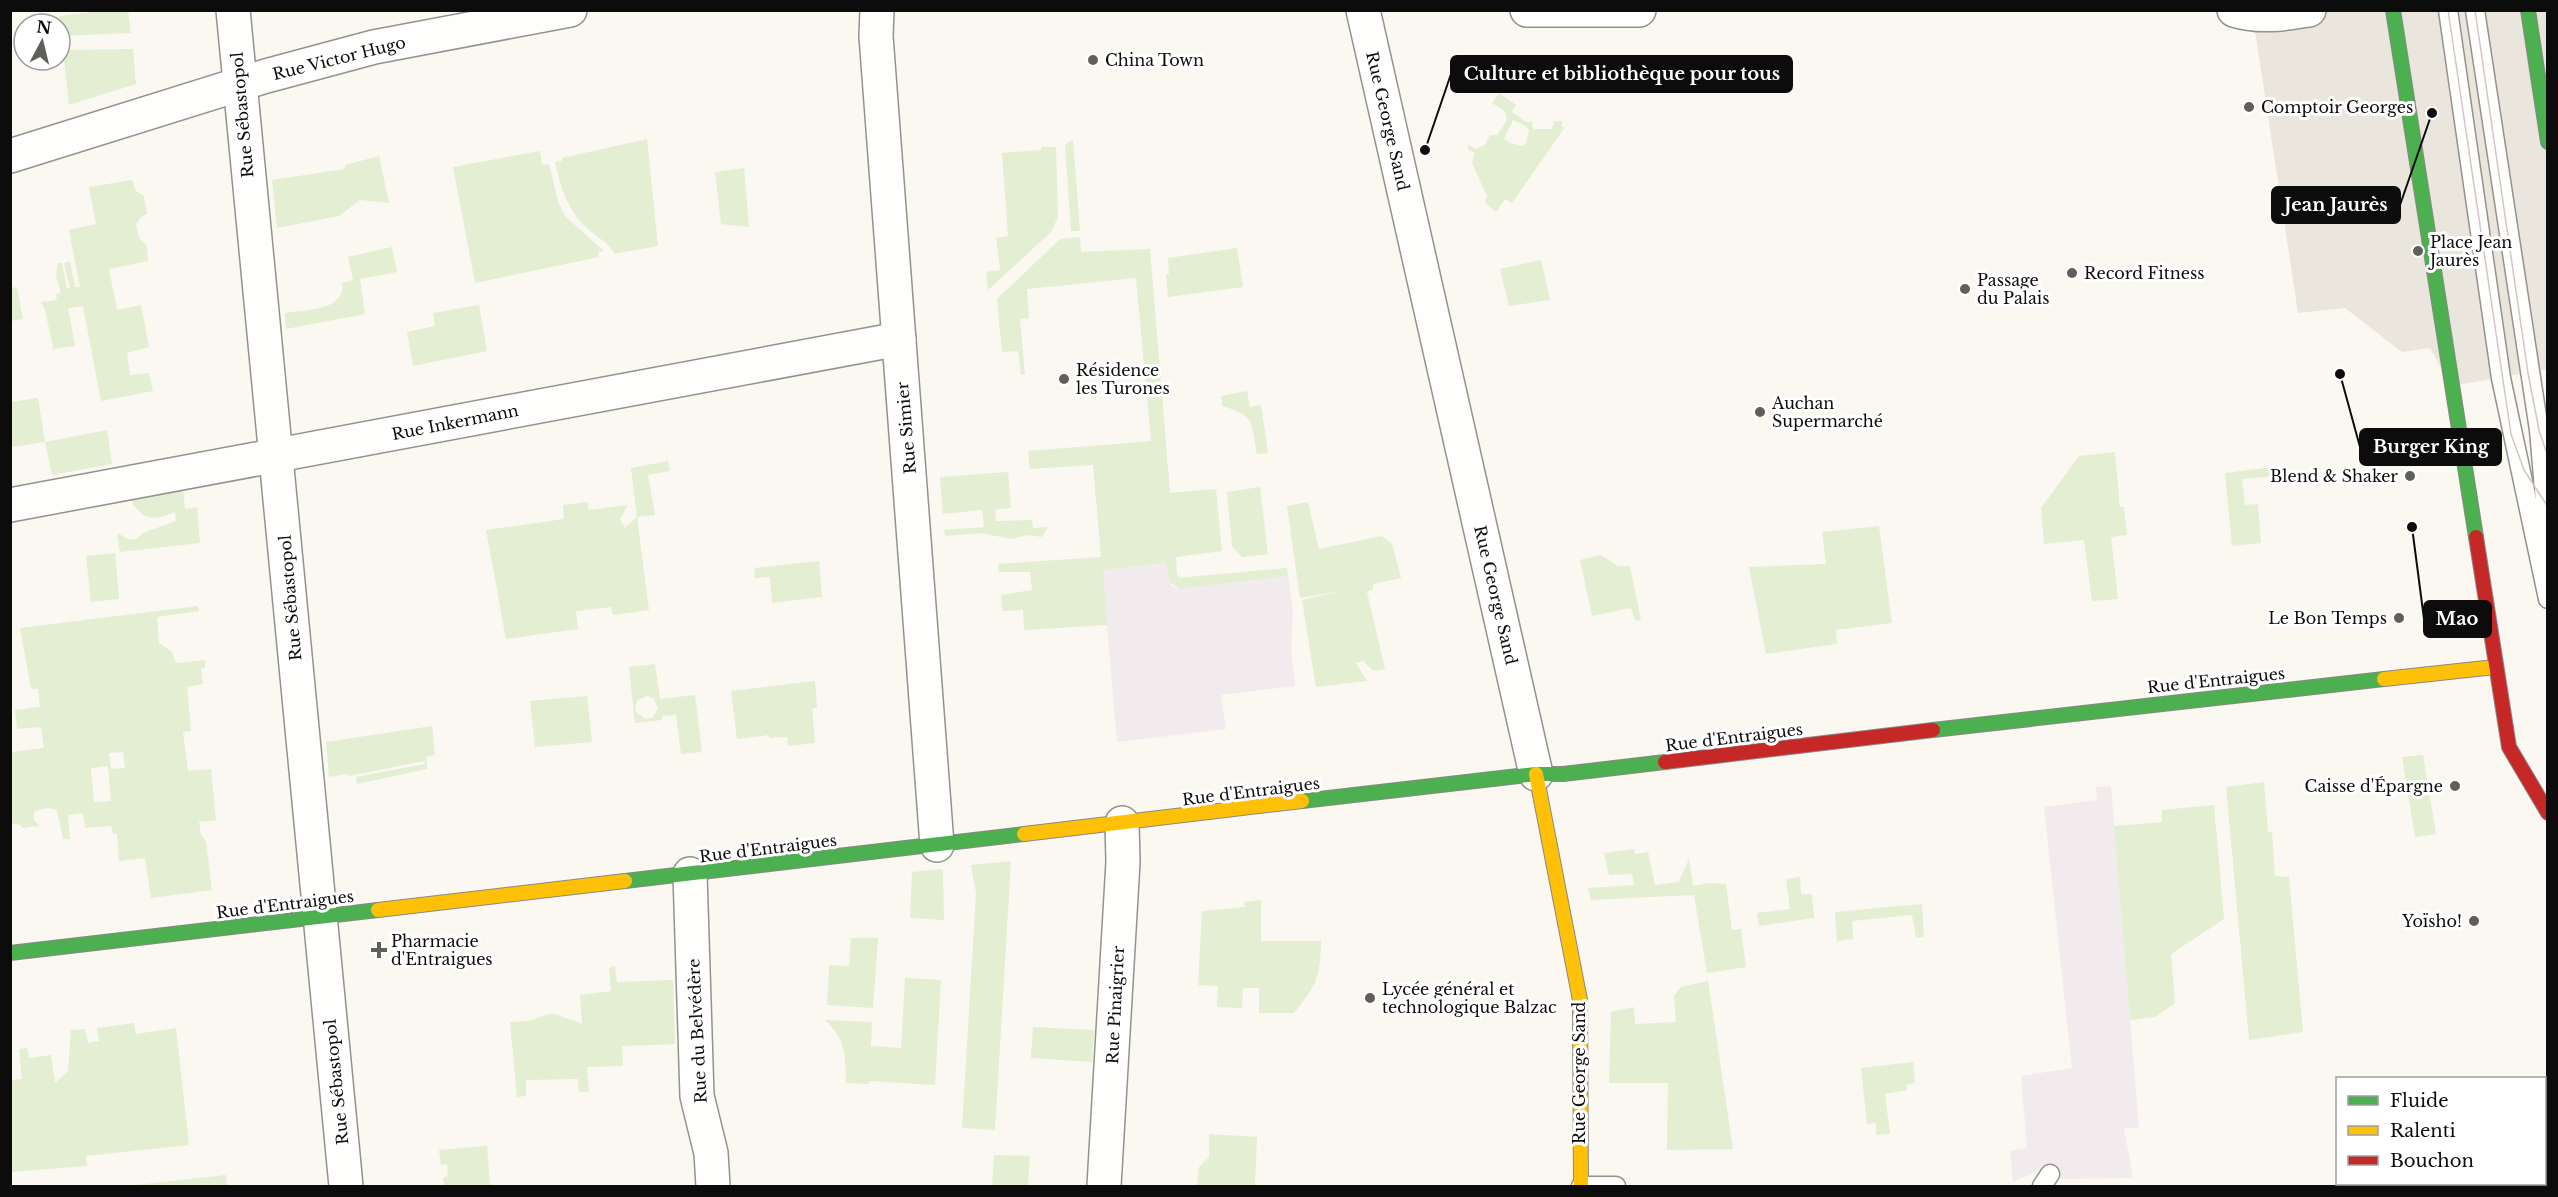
<svg xmlns="http://www.w3.org/2000/svg" width="2558" height="1197" font-family="'Libre Baskerville',serif">
  <style>
    .industrial { fill: #f1ebed }
    .green { fill: #e3eed2; fill-rule: evenodd }
    .plaza { fill: #eae6dd }
    .lines { fill: none; stroke-linecap: round; stroke-linejoin: round }
    .lane-casing { stroke: #93928f; stroke-width: 21 }
    .street-casing { stroke: #93928f; stroke-width: 36 }
    .fast-casing { stroke: #8a8986; stroke-width: 16 }
    .slow-casing { stroke: #8a8986; stroke-width: 16 }
    .jam-casing { stroke: #8a8986; stroke-width: 16 }
    .lane { stroke: #fefefd; stroke-width: 18 }
    .street { stroke: #fefefd; stroke-width: 33 }
    .fast { stroke: #4caf50; stroke-width: 14 }
    .slow { stroke: #ffc107; stroke-width: 14 }
    .jam { stroke: #c62828; stroke-width: 14 }
    .tram { stroke: #d5c5c5; stroke-width: 1.5 }
    .poi-dot { fill: #5f5f5c; stroke: #fff; stroke-width: 2 }
    .labels { text-anchor: middle; dominant-baseline: central; stroke-width: 6; stroke-linejoin: round; paint-order: stroke }
    .street-label { font-size: 16px; fill: #0c0c0c; stroke: #fff }
    .poi-label { font-size: 16px; fill: #0c0c0c; stroke: #fff; text-anchor: start }
    .leader { fill: none; stroke: #0c0c0c; stroke-width: 2 }
    .callout-dot { fill: #0c0c0c; stroke: #fff; stroke-width: 2 }
    .callout { fill: #0c0c0c; stroke: #0c0c0c; stroke-width: 2 }
    .callout-label { font-size: 18px; text-anchor: middle; font-weight: bold; fill: #fff }
  </style>
  <rect width="100%" height="100%" fill="#faf8f1"/>
  <g class="industrial">
    <path d="M1167,563L1172,586L1180,589L1288,576L1293,609L1291,652L1295,686L1221,695L1226,729L1117,742L1102,570Z"/>
    <path d="M2111,786L2139,1127L2124,1129L2133,1178L2062,1179L2039,1170L2013,1182L2010,1151L2027,1148L2021,1076L2072,1068L2044,807L2097,800L2096,787Z"/>
  </g>
  <g class="green">
    <path d="M109,10L128,11L131,33L61,36L59,16Z"/>
    <path d="M133,49L136,84L69,105L63,50Z"/>
    <path d="M1499,93L1516,105L1512,112L1526,122H1532L1533,129H1552L1554,121H1562V127H1565L1512,203L1505,199L1496,212L1485,203L1487,196L1472,163L1475,153L1467,149L1469,145L1475,149L1485,145L1490,135H1497L1507,120L1505,111L1492,103ZM1513,120L1527,127L1529,130L1526,143L1522,146L1510,143L1504,139Z"/>
    <path d="M647,139L658,246L614,254C610,243 598,238 588,229C568,211 561,189 555,162L562,161V158Z"/>
    <path d="M1073,140L1080,231H1071L1065,144Z"/>
    <path d="M1041,147H1056L1058,217L1051,232L988,290L986,272L1000,270L996,238L1008,236L1002,153L1041,150Z"/>
    <path d="M540,151L542,165L549,164L558,201L565,216L604,251L598,252L599,257L475,283L453,167Z"/>
    <path d="M379,156L389,203L360,200L339,216L277,228L272,180L345,169V165Z"/>
    <path d="M744,168L749,227L721,224L715,172Z"/>
    <path d="M132,180L136,191L144,196L147,214L142,216L136,224L139,238L147,246L148,261L109,269L117,310L141,305L149,347L127,353L130,375L149,373L153,391L101,401L83,306L68,308L75,346L51,349L53,347L45,310L41,302L57,300L56,294L61,293L56,276L58,263H62L67,289L70,288L64,263L70,261L75,287H80L69,230L96,224L89,187Z"/>
    <path d="M1080,237L1081,252L1150,249L1170,493L1216,489L1222,551L1176,557L1177,574L1180,578L1188,577L1287,568L1288,576L1180,589L1170,582L1166,563L1103,570L1107,625L1024,630L1023,610L1002,611L1001,595L1032,590L1030,572H999L998,564L1101,557L1093,465L1030,469L1028,451L1151,441L1136,278L1027,289L1029,318L1020,319L1025,374L1021,375L1018,351L1002,352L997,299L1060,239Z"/>
    <path d="M392,247L397,272L360,279L365,314L286,329L285,313C303,310 347,311 342,283L353,280L348,257Z"/>
    <path d="M1237,248L1243,287L1168,297L1166,274H1169L1168,258Z"/>
    <path d="M1541,260L1550,300L1509,306L1500,269Z"/>
    <path d="M17,287L23,319L11,321V288Z"/>
    <path d="M479,305L487,351L413,366L407,332L435,326L433,313Z"/>
    <path d="M1247,391L1250,407L1261,405L1268,453L1257,454C1251,422 1256,416 1222,406L1221,396Z"/>
    <path d="M38,398L45,442L107,430L112,464L52,475L45,442L11,447V402Z"/>
    <path d="M2115,452L2120,507H2124L2127,535L2111,537L2118,599L2092,601L2084,540L2044,544L2041,508L2079,456Z"/>
    <path d="M668,461L670,471L648,475L655,515L637,517L649,610L613,615L611,607L576,611L578,629L506,639L486,530L564,519L563,505L587,502L589,510L628,505L620,519L625,528L637,517L631,468Z"/>
    <path d="M2273,467L2274,476L2242,479L2245,505L2258,504L2261,543L2232,546L2225,473Z"/>
    <path d="M1008,472L1011,508L995,510L996,521L1032,520L1033,528L1048,527L1042,537L1028,535L1011,539L981,533L945,536L944,530L984,527L982,510L943,514L940,477Z"/>
    <path d="M1260,487L1268,554L1242,557L1232,546L1227,492Z"/>
    <path d="M183,488L185,509L197,507L200,543L120,552L117,533L128,539L135,540L143,533L176,521L175,512C153,522 141,520 130,498Z"/>
    <path d="M1308,502L1319,549L1382,536L1392,544L1401,578L1373,584V589L1367,592L1385,669L1374,671L1363,661L1356,663L1367,681L1316,687L1302,600L1342,591L1300,598L1287,506Z"/>
    <path d="M1879,526L1892,623L1836,630L1837,644L1766,654L1749,567L1826,564L1822,532Z"/>
    <path d="M115,553L119,599L91,602L86,556Z"/>
    <path d="M1601,555L1618,566H1630L1641,620L1635,621L1631,608L1592,616L1580,560Z"/>
    <path d="M819,561L822,597L772,603L770,577L755,578L754,568Z"/>
    <path d="M198,606L199,611L157,617L159,643L171,651L176,663L205,660V668L201,669L203,684L187,687L191,731L183,732L188,771L211,769L216,820L199,822L201,835L206,841L212,890L151,898L145,858L119,861L117,834H113L111,826L85,828L83,813L68,815L70,839H63L57,810C49,807 42,808 34,812V820L39,826L22,828L21,825L11,823V752L44,748L41,727L17,729L15,710L40,707L38,689H31L20,628ZM123,752L125,768L111,769L109,753ZM108,766L111,801L94,802L91,768Z"/>
    <path d="M655,664L660,699L695,695L702,752L681,754L676,715L662,716V720L635,723L629,667ZM648,696L654,699L658,709L652,718L645,719L636,712C634,702 639,698 648,696Z"/>
    <path d="M815,681L817,707L812,709L815,743L788,746L787,737L769,738V735L737,739L731,691Z"/>
    <path d="M587,696L592,742L535,747L530,701Z"/>
    <path d="M432,726L435,755L427,756V769L357,784L356,777L425,764V761L348,776L347,774L329,777L326,742Z"/>
    <path d="M2423,755L2436,834L2415,837L2402,757Z"/>
    <path d="M2264,782L2268,832H2272L2275,876L2289,877L2303,1032L2249,1040L2226,787Z"/>
    <path d="M2214,805L2224,919L2171,954L2175,1003L2155,1017L2130,1020L2114,826L2162,822V810Z"/>
    <path d="M1634,849L1635,854L1648,852L1655,885L1679,882L1689,859L1693,886L1709,883L1726,884L1732,930L1741,929L1746,967L1707,973L1694,895L1591,900L1588,888L1634,885L1632,874L1609,875L1604,853Z"/>
    <path d="M1011,861L995,1130L962,1128L976,893L971,865Z"/>
    <path d="M943,869L944,920L910,918L912,872Z"/>
    <path d="M1800,877L1801,894H1812L1814,918L1759,926L1757,913L1790,909L1786,879Z"/>
    <path d="M1261,900V941H1321C1320,978 1317,984 1294,1013H1259V988H1243L1242,1008L1217,1007L1218,986L1198,985L1202,911L1245,907L1244,902Z"/>
    <path d="M1922,904L1924,937L1916,938L1912,915L1852,921L1853,939L1837,941L1835,912Z"/>
    <path d="M851,938H878L873,1008L827,1005L829,965L849,966Z"/>
    <path d="M615,966L617,982L673,980L675,1044L622,1046L623,1066L587,1067L589,1092H579L578,1079L526,1080V1096L517,1097L510,1022L528,1021L552,1013L582,1024L580,995L611,991L609,968Z"/>
    <path d="M905,978L941,980L935,1085L869,1081V1084L846,1083C845,1054 847,1041 825,1020L872,1022L871,1046L901,1048Z"/>
    <path d="M1708,981L1733,1149L1667,1150L1668,1083H1609L1611,1012L1634,1007L1635,1024L1676,1022L1674,996L1681,987Z"/>
    <path d="M134,1023L136,1034L176,1028L189,1145L86,1156L87,1166L11,1172V1080L22,1079L19,1049L27,1048L29,1058L51,1055L55,1083L68,1071L71,1030L85,1029L88,1043L99,1041L97,1028Z"/>
    <path d="M1033,1027L1094,1030L1092,1062L1031,1058Z"/>
    <path d="M1913,1062L1915,1083L1907,1084V1090L1885,1094L1890,1134L1876,1135V1123L1867,1124L1861,1068Z"/>
    <path d="M1209,1134L1257,1137L1255,1186H1197L1199,1167L1209,1157Z"/>
    <path d="M487,1146L490,1185L444,1186L443,1178L448,1176L447,1164L441,1165L439,1150Z"/>
    <path d="M994,1155L1030,1156L1028,1186H992Z"/>
    <path d="M226,1175L227,1186H135V1185Z"/>
  </g>
  <path class="plaza" d="M2252,11H2547V369L2452,386L2430,348L2402,352L2345,308L2298,313Z"/>
  <g class="lines">
    <g class="lane-casing">
      <g id="lane">
        <path d="M2448,10L2501,378L2548,599"/>
        <path d="M2475,10L2539,430L2548,537"/>
        <path d="M1581,1186H1616"/>
        <path d="M2042,1186L2050,1174"/>
      </g>
    </g>
    <g class="street-casing">
      <g id="street">
        <path d="M233,10L346,1186"/>
        <path d="M877,10L876,36L937,845"/>
        <path d="M1363,10L1536,774"/>
        <path d="M1527,10H1639"/>
        <path d="M2234,10C2259,18 2284,14 2309,10"/>
        <path d="M10,156L266,76L374,47L570,10"/>
        <path d="M10,505L899,339"/>
        <path d="M690,874L697,1096L711,1153L713,1186"/>
        <path d="M1104,1186L1123,862L1122,823"/>
      </g>
    </g>
    <g class="fast-casing">
      <g id="fast">
        <path d="M2393,10L2476,537"/>
        <path d="M2528,10L2548,142"/>
        <path d="M1933,730L2384,679"/>
        <path d="M1302,801L1536,774H1563L1665,762"/>
        <path d="M625,881L1024,834"/>
        <path d="M10,953L378,910"/>
      </g>
    </g>
    <g class="slow-casing">
      <g id="slow">
        <path d="M2384,679L2495,667"/>
        <path d="M1536,774L1580,1000L1581,1186"/>
        <path d="M1024,834L1302,801"/>
        <path d="M378,910L625,881"/>
      </g>
    </g>
    <g class="jam-casing">
      <g id="jam">
        <path d="M2476,537L2509,747L2548,813"/>
        <path d="M1665,762L1933,730"/>
      </g>
    </g>
    <use href="#lane" class="lane"/>
    <use href="#street" class="street"/>
    <use href="#fast" class="fast"/>
    <use href="#slow" class="slow"/>
    <use href="#jam" class="jam"/>
    <g class="tram">
      <path d="M2448,10L2511,434L2524,470L2548,507"/>
      <path d="M2475,10L2528,373L2539,430L2548,457"/>
    </g>
  </g>
  <g class="poi-dot">
    <circle cx="1093" cy="60" r="6"/>
    <circle cx="2249" cy="107" r="6"/>
    <circle cx="2418" cy="251" r="6"/>
    <circle cx="2072" cy="273" r="6"/>
    <circle cx="1965" cy="289" r="6"/>
    <circle cx="1064" cy="379" r="6"/>
    <circle cx="1760" cy="412" r="6"/>
    <circle cx="2410" cy="476" r="6"/>
    <circle cx="2399" cy="618" r="6"/>
    <circle cx="2455" cy="786" r="6"/>
    <circle cx="2474" cy="921" r="6"/>
    <path d="M376 941h6v6h6v6h-6v6h-6v-6h-6v-6h6z"/>
    <circle cx="1370" cy="998" r="6"/>
  </g>
  <g class="labels">
    <g class="street-label">
      <text transform="translate(339 58) rotate(-14)">Rue Victor Hugo</text>
      <text transform="translate(242 115) rotate(-95)">Rue Sébastopol</text>
      <text transform="translate(1388 121) rotate(77)">Rue George Sand</text>
      <text transform="translate(455 422) rotate(-11)">Rue Inkermann</text>
      <text transform="translate(906 428) rotate(-95)">Rue Simier</text>
      <text transform="translate(1496 595) rotate(77)">Rue George Sand</text>
      <text transform="translate(290 598) rotate(-95)">Rue Sébastopol</text>
      <text transform="translate(2216 680) rotate(-6)">Rue d'Entraigues</text>
      <text transform="translate(1734 737) rotate(-7)">Rue d'Entraigues</text>
      <text transform="translate(1251 791) rotate(-7)">Rue d'Entraigues</text>
      <text transform="translate(768 848) rotate(-7)">Rue d'Entraigues</text>
      <text transform="translate(285 904) rotate(-7)">Rue d'Entraigues</text>
      <text transform="translate(1115 1005) rotate(-87)">Rue Pinaigrier</text>
      <text transform="translate(697 1031) rotate(-93)">Rue du Belvédère</text>
      <text transform="translate(1579 1073) rotate(-90)">Rue George Sand</text>
      <text transform="translate(336 1082) rotate(-96)">Rue Sébastopol</text>
    </g>
    <g class="poi-label">
      <text x="1105" y="60">China Town</text>
      <text x="2261" y="107">Comptoir Georges</text>
      <text x="2430" y="242">Place Jean<tspan x="2430" dy="18">Jaurès</tspan></text>
      <text x="2084" y="273">Record Fitness</text>
      <text x="1977" y="280">Passage<tspan x="1977" dy="18">du Palais</tspan></text>
      <text x="1076" y="370">Résidence<tspan x="1076" dy="18">les Turones</tspan></text>
      <text x="1772" y="403">Auchan<tspan x="1772" dy="18">Supermarché</tspan></text>
      <text x="2398" y="476" text-anchor="end">Blend &amp; Shaker</text>
      <text x="2387" y="618" text-anchor="end">Le Bon Temps</text>
      <text x="2443" y="786" text-anchor="end">Caisse d'Épargne</text>
      <text x="2462" y="921" text-anchor="end">Yoïsho!</text>
      <text x="391" y="941">Pharmacie<tspan x="391" dy="18">d'Entraigues</tspan></text>
      <text x="1382" y="989">Lycée général et<tspan x="1382" dy="18">technologique Balzac</tspan></text>
    </g>
  </g>
  <path class="leader" d="M1425 150L1451 74M2432 113L2400 205M2340 374L2360 447M2412 527L2424 619"/>
  <g class="callout-dot">
    <circle cx="1425" cy="150" r="6"/>
    <circle cx="2432" cy="113" r="6"/>
    <circle cx="2340" cy="374" r="6"/>
    <circle cx="2412" cy="527" r="6"/>
  </g>
  <g class="callout">
    <rect x="1451" y="56" width="341" height="36" rx="6"/>
    <rect x="2272" y="187" width="128" height="36" rx="6"/>
    <rect x="2360" y="429" width="141" height="36" rx="6"/>
    <rect x="2424" y="601" width="67" height="36" rx="6"/>
  </g>
  <g class="callout-label">
    <text x="1622" y="80">Culture et bibliothèque pour tous</text>
    <text x="2336" y="211">Jean Jaurès</text>
    <text x="2431" y="453">Burger King</text>
    <text x="2457" y="625">Mao</text>
  </g>
  <rect width="2558" height="1197" fill="none" stroke="#0c0c0c" stroke-width="24"/>
  <rect x="2336" y="1077" width="210" height="108" fill="#ffffff" stroke="#9e9e9e" stroke-width="1.5"/>
  <rect x="2348" y="1096" width="30" height="9" fill="#4caf50" stroke="#9e9e9e" stroke-width="1.5"/>
  <text x="2390" y="1107" font-size="18" fill="#0c0c0c">Fluide</text>
  <rect x="2348" y="1126" width="30" height="9" fill="#ffc107" stroke="#9e9e9e" stroke-width="1.5"/>
  <text x="2390" y="1137" font-size="18" fill="#0c0c0c">Ralenti</text>
  <rect x="2348" y="1156" width="30" height="9" fill="#c62828" stroke="#9e9e9e" stroke-width="1.5"/>
  <text x="2390" y="1167" font-size="18" fill="#0c0c0c">Bouchon</text>
  <g transform="translate(42 42) rotate(7)"><circle r="28" fill="#ffffff" stroke="#9e9e9e" stroke-width="1.5"/>
  <path d="M0-4.5L10 22L0 15L-10 22Z" fill="#5f5f5c"/>
  <text y="-9" font-size="16" font-weight="bold" text-anchor="middle" fill="#0c0c0c">N</text>
  </g>
</svg>
